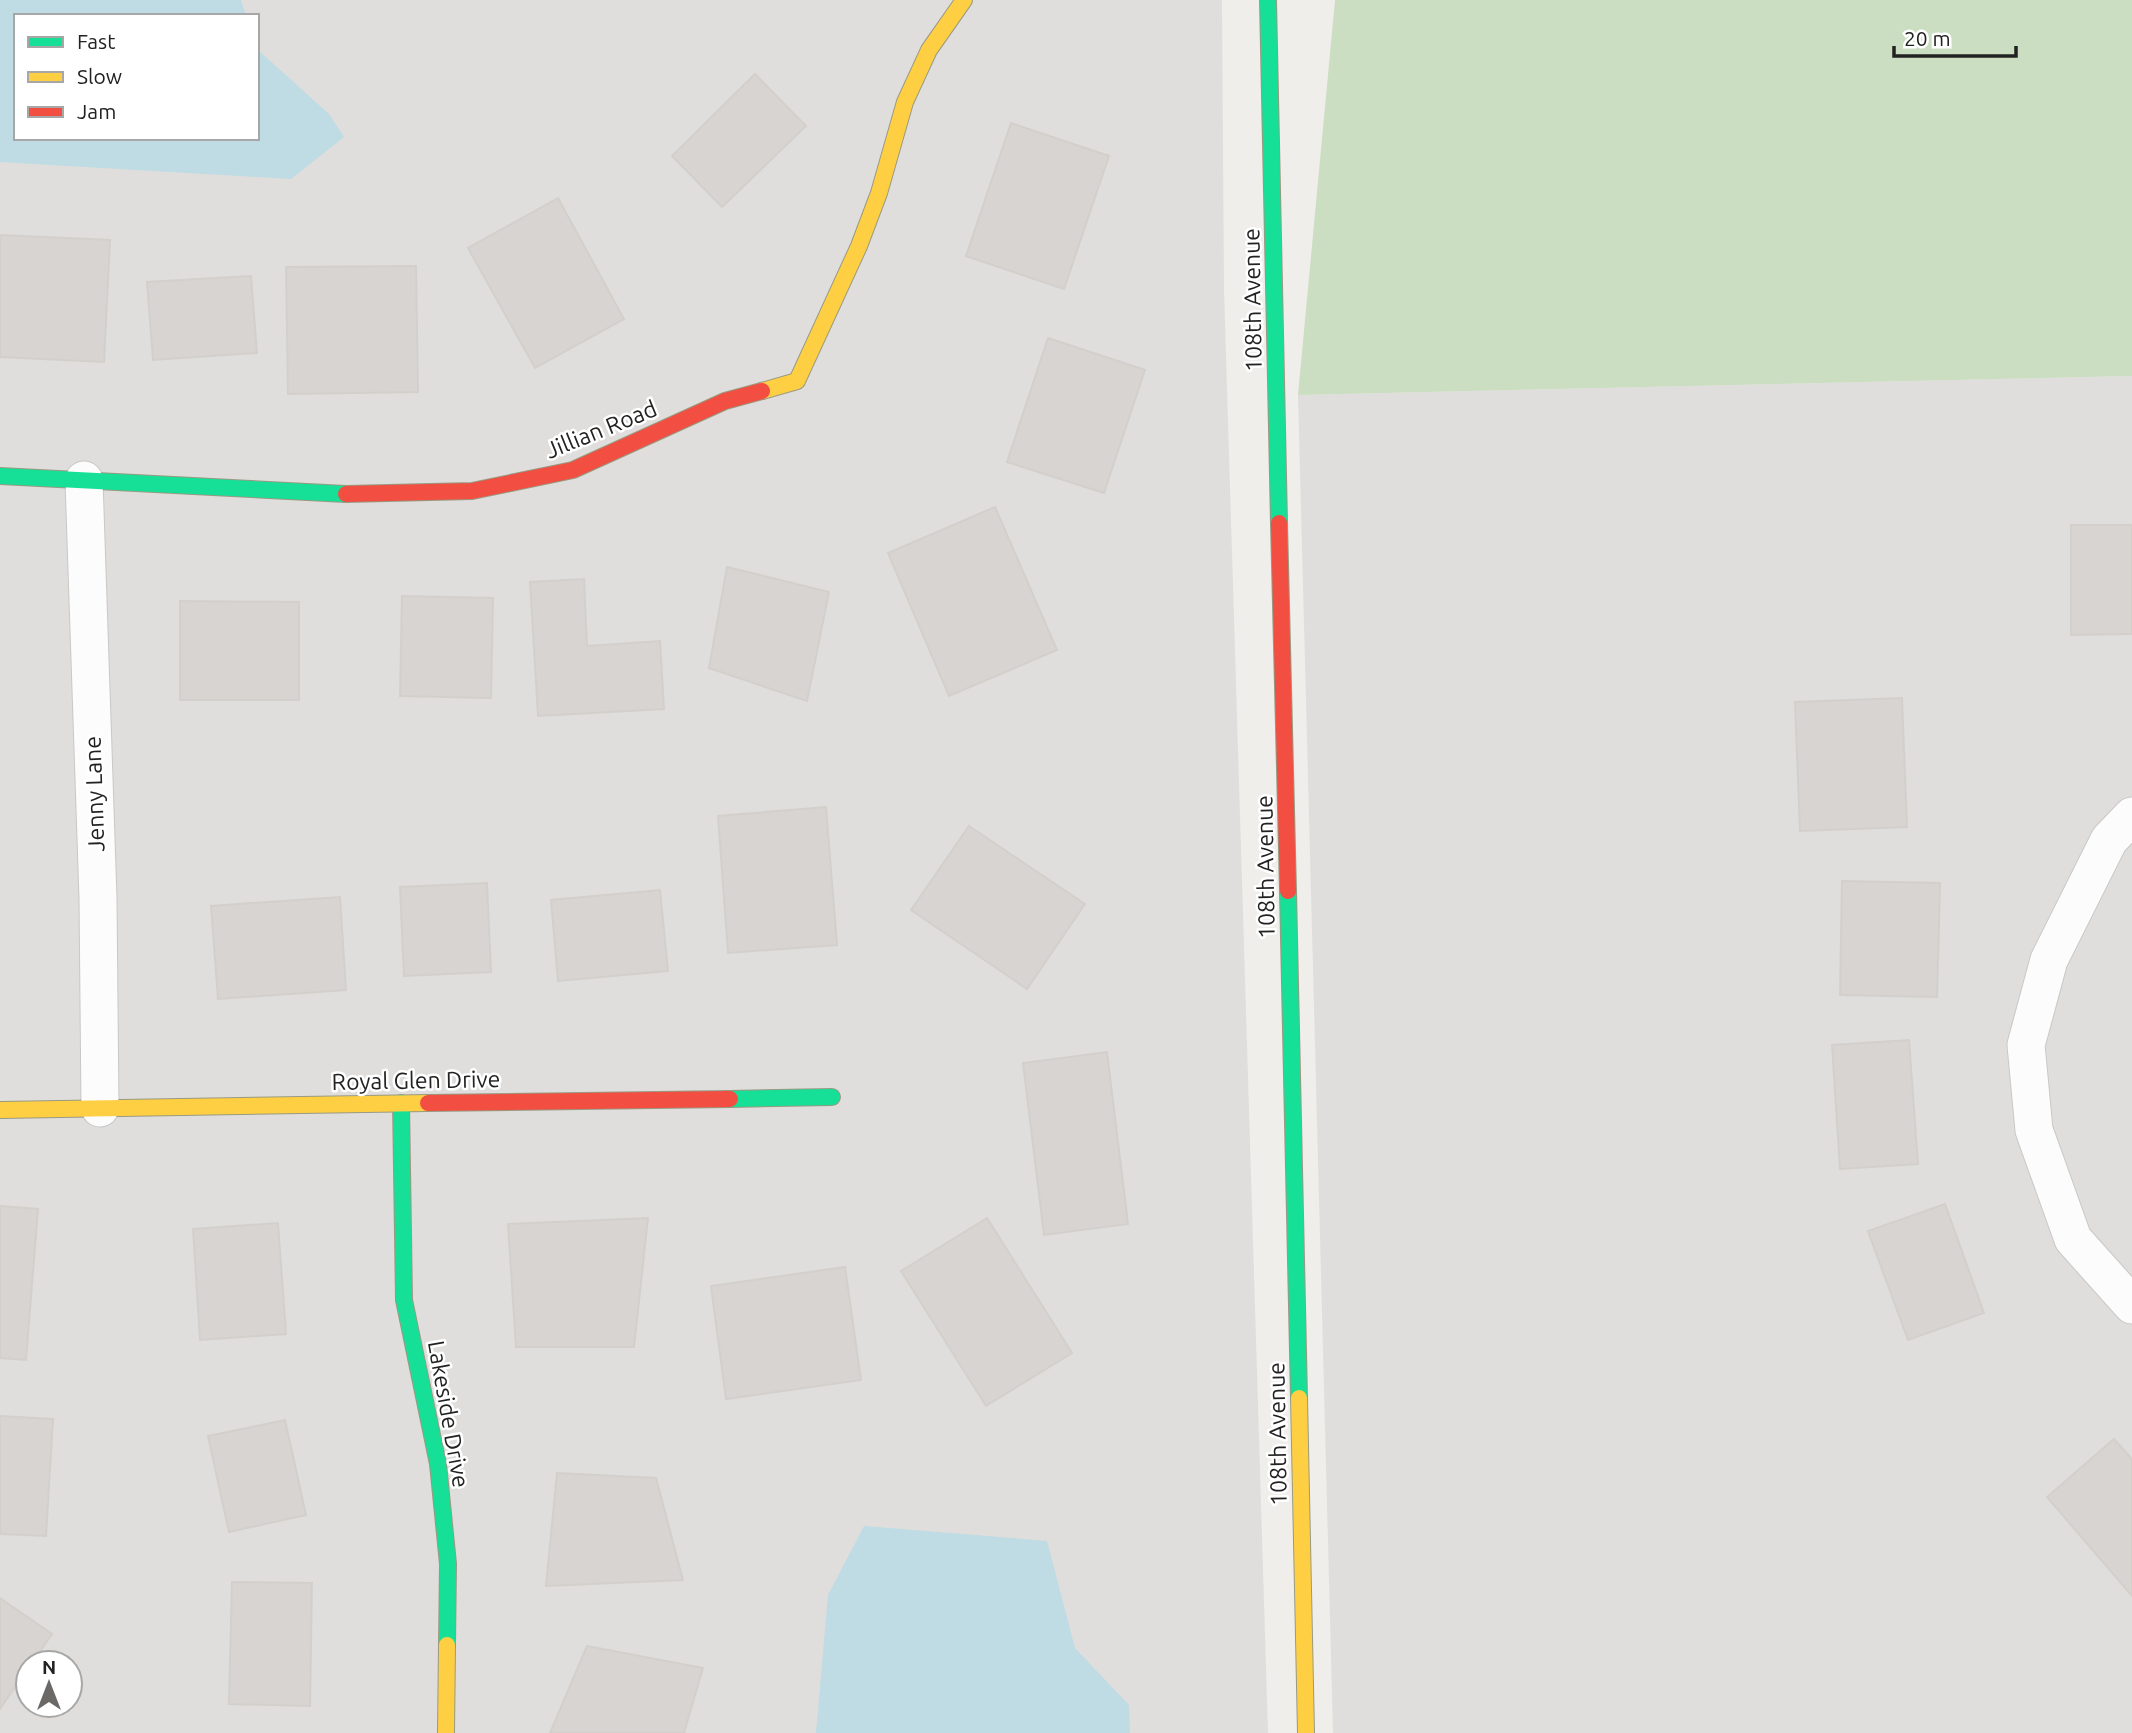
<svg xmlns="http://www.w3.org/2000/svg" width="2132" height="1733" font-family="Ubuntu,sans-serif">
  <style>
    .residential { fill: #dfdedc; fill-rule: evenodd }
    .forest { fill: #cbdec1 }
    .water { fill: #bfdbe3 }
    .building { fill: #d7d4d2; stroke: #d3d0cc; stroke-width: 2 }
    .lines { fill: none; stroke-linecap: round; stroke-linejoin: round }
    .street-casing { stroke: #c9c8c7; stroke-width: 39 }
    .fast-casing { stroke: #999a82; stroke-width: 18 }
    .slow-casing { stroke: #999a82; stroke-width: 18 }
    .jam-casing { stroke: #999a82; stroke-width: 18 }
    .street { stroke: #fdfcfc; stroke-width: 37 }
    .fast { stroke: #16e098; stroke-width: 16 }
    .slow { stroke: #ffcf43; stroke-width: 16 }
    .jam { stroke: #f24e42; stroke-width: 16 }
    .labels { text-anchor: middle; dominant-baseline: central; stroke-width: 5; stroke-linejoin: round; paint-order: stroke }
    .street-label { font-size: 23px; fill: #222; stroke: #fff }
  </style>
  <rect width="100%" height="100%" fill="#f0eeeb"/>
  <g class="residential">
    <path d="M0,0H1222L1224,290L1268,1733H0ZM16,16H257V138H16ZM28,1663H70V1705H28Z"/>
    <path d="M2132,376V1733H1333L1298,395Z"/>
  </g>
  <path class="forest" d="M1335,0H2132V376L1298,395Z"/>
  <g class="water">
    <path d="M0,0H241L246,16H16V138H257V49L329,114L344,137L291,179L0,162Z"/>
    <path d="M864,1526L1047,1541L1075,1648L1129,1705L1130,1733H816L828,1595Z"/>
  </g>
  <g class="building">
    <path d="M755,74L806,126L722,207L672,156Z"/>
    <path d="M1011,123L1109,156L1064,289L966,256Z"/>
    <path d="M558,198L624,319L535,368L468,248Z"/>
    <path d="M0,235L110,240L104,362L0,357Z"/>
    <path d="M416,266L418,392L288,394L286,267Z"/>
    <path d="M251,276L257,353L153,360L147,282Z"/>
    <path d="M1048,338L1145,370L1104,493L1007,462Z"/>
    <path d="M995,507L1057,650L949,696L888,553Z"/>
    <path d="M2071,525H2132V634L2071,635Z"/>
    <path d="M727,567L829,592L807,701L709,668Z"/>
    <path d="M584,579L587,646L660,641L664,709L538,716L530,582Z"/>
    <path d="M402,596L493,598L491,698L400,696Z"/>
    <path d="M180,601L299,602V700H180Z"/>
    <path d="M1902,698L1907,827L1800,831L1795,702Z"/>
    <path d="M826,807L837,945L728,953L718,816Z"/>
    <path d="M969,826L1085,904L1027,989L911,910Z"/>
    <path d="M1842,881L1940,883L1937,997L1840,995Z"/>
    <path d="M487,883L491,972L404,976L400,887Z"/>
    <path d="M660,890L668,971L558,981L551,900Z"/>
    <path d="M340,897L346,990L218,999L211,906Z"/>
    <path d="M1909,1040L1918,1164L1840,1169L1832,1045Z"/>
    <path d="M1107,1052L1128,1224L1044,1235L1023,1063Z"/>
    <path d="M1945,1204L1984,1313L1908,1340L1868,1231Z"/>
    <path d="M0,1206L38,1209L26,1360L0,1358Z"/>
    <path d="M648,1218L634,1347H516L508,1224Z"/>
    <path d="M987,1218L1072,1353L986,1406L901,1271Z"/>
    <path d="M278,1223L286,1334L200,1340L193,1229Z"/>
    <path d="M845,1267L861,1380L726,1399L711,1286Z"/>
    <path d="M0,1416L53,1419L46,1536L0,1534Z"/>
    <path d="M285,1420L306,1515L229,1532L208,1436Z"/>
    <path d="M2114,1439L2132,1459V1596L2047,1497Z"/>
    <path d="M557,1473L656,1478L683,1580L546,1586Z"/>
    <path d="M232,1582L312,1583L310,1706L229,1704Z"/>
    <path d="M0,1598L52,1634L32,1663H28V1668L0,1709Z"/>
    <path d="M587,1646L703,1668L684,1733H550Z"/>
  </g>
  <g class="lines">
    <g class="street-casing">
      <g id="street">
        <path d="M84,480L98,898L100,1108"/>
        <path d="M2132,816L2109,840L2049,960L2026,1045L2034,1130L2073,1239L2132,1305"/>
      </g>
    </g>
    <g class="fast-casing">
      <g id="fast">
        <path d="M1268,0L1279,523"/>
        <path d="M0,476L346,494"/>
        <path d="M1288,891L1299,1398"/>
        <path d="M730,1099L832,1097"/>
        <path d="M401,1103L404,1300L438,1464L448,1564L447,1645"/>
      </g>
    </g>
    <g class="slow-casing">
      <g id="slow">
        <path d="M762,391L797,381L859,246L879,193L905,102L929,50L964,0"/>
        <path d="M0,1110L428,1103"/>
        <path d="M1299,1398L1306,1733"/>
        <path d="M446,1733L447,1645"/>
      </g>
    </g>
    <g class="jam-casing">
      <g id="jam">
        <path d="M346,494L472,491L573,470L725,401L762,391"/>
        <path d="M1279,523L1288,891"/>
        <path d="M428,1103L730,1099"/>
      </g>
    </g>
    <use href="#street" class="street"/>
    <use href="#fast" class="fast"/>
    <use href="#slow" class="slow"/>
    <use href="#jam" class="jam"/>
  </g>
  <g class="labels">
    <g class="street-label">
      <text transform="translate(1252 300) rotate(-91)">108th Avenue</text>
      <text transform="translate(601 429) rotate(-22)">Jillian Road</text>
      <text transform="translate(94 794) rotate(-92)">Jenny Lane</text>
      <text transform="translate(1265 867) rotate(-91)">108th Avenue</text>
      <text transform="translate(416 1080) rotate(-1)">Royal Glen Drive</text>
      <text transform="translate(449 1414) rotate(80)">Lakeside Drive</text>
      <text transform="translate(1277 1434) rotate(-91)">108th Avenue</text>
    </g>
  </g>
  <rect x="14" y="14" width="245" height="126" fill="#ffffff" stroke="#a7a7a7" stroke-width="2"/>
  <rect x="28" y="37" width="35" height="10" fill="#16e098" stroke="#a7a7a7" stroke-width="2"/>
  <text x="77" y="49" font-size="21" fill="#222222">Fast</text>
  <rect x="28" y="72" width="35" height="10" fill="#ffcf43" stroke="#a7a7a7" stroke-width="2"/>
  <text x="77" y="84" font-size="21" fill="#222222">Slow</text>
  <rect x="28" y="107" width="35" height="10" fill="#f24e42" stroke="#a7a7a7" stroke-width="2"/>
  <text x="77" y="119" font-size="21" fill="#222222">Jam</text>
  <g transform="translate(49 1684)"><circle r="33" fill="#ffffff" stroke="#a7a7a7" stroke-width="2"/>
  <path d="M0-5L12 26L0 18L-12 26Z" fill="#6a6968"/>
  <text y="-10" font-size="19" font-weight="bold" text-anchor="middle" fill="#222222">N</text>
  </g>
  <path d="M1894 46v10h122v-10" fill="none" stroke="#222222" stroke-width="3.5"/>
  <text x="1904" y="46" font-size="21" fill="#222222" stroke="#ffffff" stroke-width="5" paint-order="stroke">20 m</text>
</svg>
